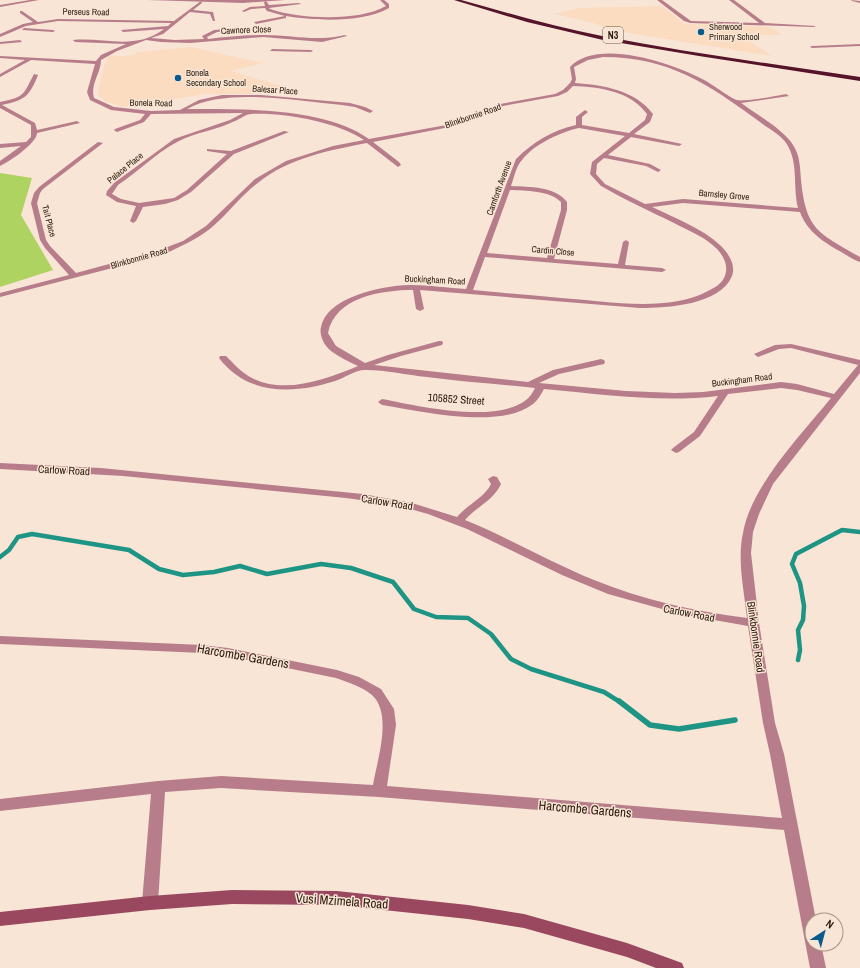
<svg xmlns="http://www.w3.org/2000/svg" width="860" height="968" font-family="'Archivo Narrow',sans-serif">
  <style>
    .built { fill: #fbdcc0 }
    .green { fill: #afd360 }
    .lines { fill: none; stroke-linecap: round; stroke-linejoin: round }
    .stream-far1 { stroke: #1e9484; stroke-width: 4.5 }
    .stream { stroke: #1e9484; stroke-width: 5.5 }
    .minor { fill: #b77d8b; fill-rule: evenodd }
    .tertiary { fill: #b77d8b; fill-rule: evenodd }
    .secondary { fill: #99485f; fill-rule: evenodd }
    .motorway { fill: #56142b; fill-rule: evenodd }
    .poi-dot { fill: #095b8d; stroke: #f8e5d5; stroke-width: 1.5 }
    .labels { text-anchor: middle; dominant-baseline: central; stroke-width: 3; stroke-linejoin: round; paint-order: stroke }
    .far-street-label { font-size: 9px; fill: #2b1a0a; stroke: #f8e5d5 }
    .far-poi-label { font-size: 9px; fill: #2b1a0a; stroke: #f8e5d5; text-anchor: start }
    .shield { fill: #f8e5d5; stroke: #685747; stroke-width: 1 }
    .shield-label { font-size: 10px; font-weight: bold; fill: #2b1a0a }
    .street-label { font-size: 11px; fill: #2b1a0a; stroke: #f8e5d5 }
    .near-street-label { font-size: 13px; fill: #2b1a0a; stroke: #f8e5d5 }
  </style>
  <rect width="100%" height="100%" fill="#f8e5d5"/>
  <g class="built">
    <path d="M662,6L685,24L770,27L783,35H740L772,56L611,30L593,23L555,14L579,8Z"/>
    <path d="M191,47L263,63L230,71L282,86L257,94H205L123,107L105,101L99,96L98,90L104,67L108,56H128L138,52Z"/>
  </g>
  <path class="green" d="M0,173L32,178L21,215L53,270L0,287Z"/>
  <g class="lines">
    <g class="stream-far1">
      <path d="M0,557L9,550L18,537L32,534L129,550L159,569L183,575L214,572L240,566L267,574L321,564L351,568L393,582L414,609L436,617L468,618L491,634L511,659L531,669L604,692L620,702"/>
      <path d="M798,660L800,650L798,630L803,620L804,606L800,583L792,564L796,554L842,530L860,532"/>
    </g>
    <path class="stream" d="M619,701L650,725L679,729L735,720"/>
    <g class="minor">
      <path d="M380,0H384L389,4V8C363,23 316,21 286,16V18L256,24L254,22L285,16L267,11L265,8L251,9L244,12L242,11L250,7L265,6L264,2L266,1L269,5L299,3L301,4L269,8L270,9C299,19 358,22 386,6Z"/>
      <path d="M657,0H662L691,21L759,23L729,0H734L765,23L816,26L814,27L690,23L684,21Z"/>
      <path d="M851,0L860,1V3L852,1Z"/>
      <path d="M201,1L202,3L193,10L213,12L215,21H213L210,14L190,12L163,34L151,38L175,40L204,39L202,36L214,30L236,28L238,30L217,32L207,37L208,39C227,37 246,35 264,35C294,35 315,42 345,35L347,36L322,42L263,37L190,43L161,42L146,40L117,51L101,60C101,73 90,84 94,98L114,107L151,111L180,110L199,100L222,95H261L350,103L365,107L373,111L370,113L355,107L342,105C299,101 225,87 187,109C240,109 325,107 369,139L452,124L500,104L555,94L563,90L570,83L572,79L570,67C598,37 675,64 706,81C713,85 732,99 737,100C745,102 776,96 786,94L789,96L741,103C755,113 785,131 793,145C800,155 800,168 801,180C806,231 819,233 860,257V262C854,260 848,256 843,253C825,243 807,232 800,212L683,203L652,207C675,218 702,228 721,246C729,254 736,265 732,276C720,305 667,308 640,308L420,290L424,309L420,311L416,309L413,290C382,290 335,297 328,333L336,346L365,363L388,355L439,341H442L443,343L442,345L401,356L374,365L528,382L553,370L601,359L604,360L605,362L604,364L559,374L539,383L626,391L675,393L703,392L781,382L797,384L834,394L858,365L791,348L779,349L758,357L754,354L775,345L791,344L860,360V373L773,484L759,514L753,532L751,553L759,623L775,723L784,754L816,920H812V944H821L826,968H810L784,830L379,797L221,788L165,792L158,903L155,908L150,910L145,908L142,903L151,794L0,811V799L158,781L221,776L373,785C377,761 393,714 372,695C363,687 347,682 336,678L228,656L202,653L0,644V636L202,645L228,648L337,670L359,677L381,689L394,709L396,725L387,786L782,818L770,754L763,723L748,626L680,614L608,594L562,575L467,529L428,514L396,505L346,498L123,476L0,469V463L101,468L363,494L412,503L457,517C466,506 486,496 491,484L488,479L493,476L497,477L501,484C494,500 476,507 465,520C509,538 550,562 594,580C643,600 694,611 747,618C744,590 737,560 743,533C751,486 801,435 831,398L797,390L781,388L728,394L700,436L679,452L676,453L671,450L673,448L694,432L718,396C660,403 601,394 544,389C541,394 538,400 533,404C500,430 420,411 382,405L378,402L382,399C418,406 495,424 526,400C530,397 533,392 535,388C499,384 463,382 427,377C407,375 386,370 366,370C357,369 344,378 335,381C294,394 248,396 219,358L220,356H226C234,364 242,373 252,378C285,395 327,379 358,366C349,362 339,357 331,351C324,345 319,336 321,327C327,299 372,289 395,286C418,283 443,288 466,289L516,159C533,142 553,130 576,125V117L585,110L588,112L582,117V125L629,133L645,120L647,114C630,91 600,87 573,86L567,92L558,96L503,106L455,126L373,142L399,162L401,165L398,167L367,143C330,150 289,158 259,182C241,195 228,214 211,228C196,240 179,247 163,255L0,297V293L69,275L45,248L40,240L31,203L34,193L39,187L98,142L103,143L43,189L40,193L37,203L46,240L50,246L76,273L157,251L183,241L206,226L255,179L286,161L333,146L364,140C338,122 282,112 251,114C246,114 240,119 235,121C217,130 196,132 177,142C156,153 138,172 118,185L112,194L121,199L139,203L174,198L187,190L227,154L207,151V149L231,151L284,131L289,132L234,154L191,192L178,200L165,204L143,207L136,221L133,223L130,221L136,206L117,202L106,195L107,191L114,183L174,139L230,120L243,113L151,114L144,122L117,132L114,130L115,129L140,120L145,114L111,110L90,100L87,92L95,64L31,60L0,77V74L25,60L0,58V56L96,61L101,55L126,44L75,42L73,40C105,37 135,51 164,29L123,32L121,30L168,26L171,23L58,21L26,26L0,37V34L23,24L33,22L20,13V11H22L38,22L58,19L174,21ZM603,57C669,57 708,84 760,122C770,130 784,136 789,148C798,166 793,188 798,208L683,199L645,204L605,184L596,174L597,164L604,158L646,166L658,172L661,170L650,164L608,155L631,137L679,146L682,144L634,134L650,122L653,114C635,90 603,85 575,83L576,79L574,67L588,60ZM579,128L625,136L592,162L590,174L601,186C625,200 650,211 674,223C689,231 706,237 718,250C725,258 729,268 724,278C721,284 714,288 708,291C667,313 605,301 561,298C532,295 502,293 473,290L485,257L662,272L666,270L662,268L625,265L629,242L626,240L623,242L618,264L554,259L567,210V202C555,186 530,187 511,186C514,178 516,166 522,160C534,144 561,132 579,128ZM510,190C526,191 549,190 561,202V210L547,258L487,253Z"/>
      <path d="M24,28L53,30L55,31L53,32L22,30Z"/>
      <path d="M20,40L22,42L0,44V42Z"/>
      <path d="M860,44V46L812,48L810,47L812,46Z"/>
      <path d="M272,49L311,50L313,51L311,52L270,51Z"/>
      <path d="M34,74L38,75C29,97 25,100 2,105L35,123L37,130L77,121L80,123L37,133C37,143 9,162 0,166V161L21,146L0,148V144L26,142L31,137V125L0,108V102C25,97 23,95 34,74Z"/>
    </g>
    <g class="tertiary">
      <path d="M30,0H39L0,7V5Z"/>
      <path d="M148,0H285L243,3Z"/>
    </g>
    <path class="secondary" d="M232,890L337,891L468,905L524,914L627,943L682,963L684,968H656L627,957L524,928L468,919L337,905L232,904L150,910L0,926V912L150,896Z"/>
    <path class="motorway" d="M454,0H461C508,13 555,27 602,36C688,53 774,64 860,77V81L699,56L603,40L527,22Z"/>
  </g>
  <g class="poi-dot">
    <circle cx="701" cy="32" r="4"/>
    <circle cx="178" cy="78" r="4"/>
  </g>
  <g class="labels">
    <g class="far-street-label">
      <text transform="translate(86 12) rotate(1)">Perseus Road</text>
      <text transform="translate(246 30) rotate(-2)">Cawnore Close</text>
      <text transform="translate(275 90) rotate(4)">Balesar Place</text>
      <text transform="translate(151 103) rotate(1)">Bonela Road</text>
      <text transform="translate(473 116) rotate(-19)">Blinkbonnie Road</text>
      <text transform="translate(125 168) rotate(-39)">Palace Place</text>
      <text transform="translate(499 188) rotate(-70)">Carnforth Avenue</text>
      <text transform="translate(724 195) rotate(5)">Barnsley Grove</text>
      <text transform="translate(49 221) rotate(75)">Tait Place</text>
      <text transform="translate(553 251) rotate(5)">Cardin Close</text>
      <text transform="translate(139 258) rotate(-16)">Blinkbonnie Road</text>
      <text transform="translate(435 280) rotate(3)">Buckingham Road</text>
      <text transform="translate(742 380) rotate(-7)">Buckingham Road</text>
    </g>
    <g class="far-poi-label">
      <text x="709" y="27">Sherwood<tspan x="709" dy="10">Primary School</tspan></text>
      <text x="186" y="73">Bonela<tspan x="186" dy="10">Secondary School</tspan></text>
    </g>
    <rect class="shield" x="603" y="27" width="20" height="16" rx="3"/>
    <g class="shield-label">
      <text x="613" y="35">N3</text>
    </g>
    <g class="street-label">
      <text transform="translate(456 399) rotate(4)">105852 Street</text>
      <text transform="translate(64 470) rotate(3)">Carlow Road</text>
      <text transform="translate(387 502) rotate(9)">Carlow Road</text>
      <text transform="translate(689 613) rotate(11)">Carlow Road</text>
      <text transform="translate(756 637) rotate(82)">Blinkbonnie Road</text>
    </g>
    <g class="near-street-label">
      <text transform="translate(243 656) rotate(10)">Harcombe Gardens</text>
      <text transform="translate(585 809) rotate(5)">Harcombe Gardens</text>
      <text transform="translate(342 901) rotate(4)">Vusi Mzimela Road</text>
    </g>
  </g>
  <g transform="translate(824 932) rotate(36)"><circle r="19" fill="#f8e5d5" stroke="#a69484"/>
  <path d="M0-3L7 15L0 10L-7 15Z" fill="#095b8d"/>
  <text y="-6" font-size="11" font-weight="bold" text-anchor="middle" fill="#2b1a0a">N</text>
  </g>
</svg>
